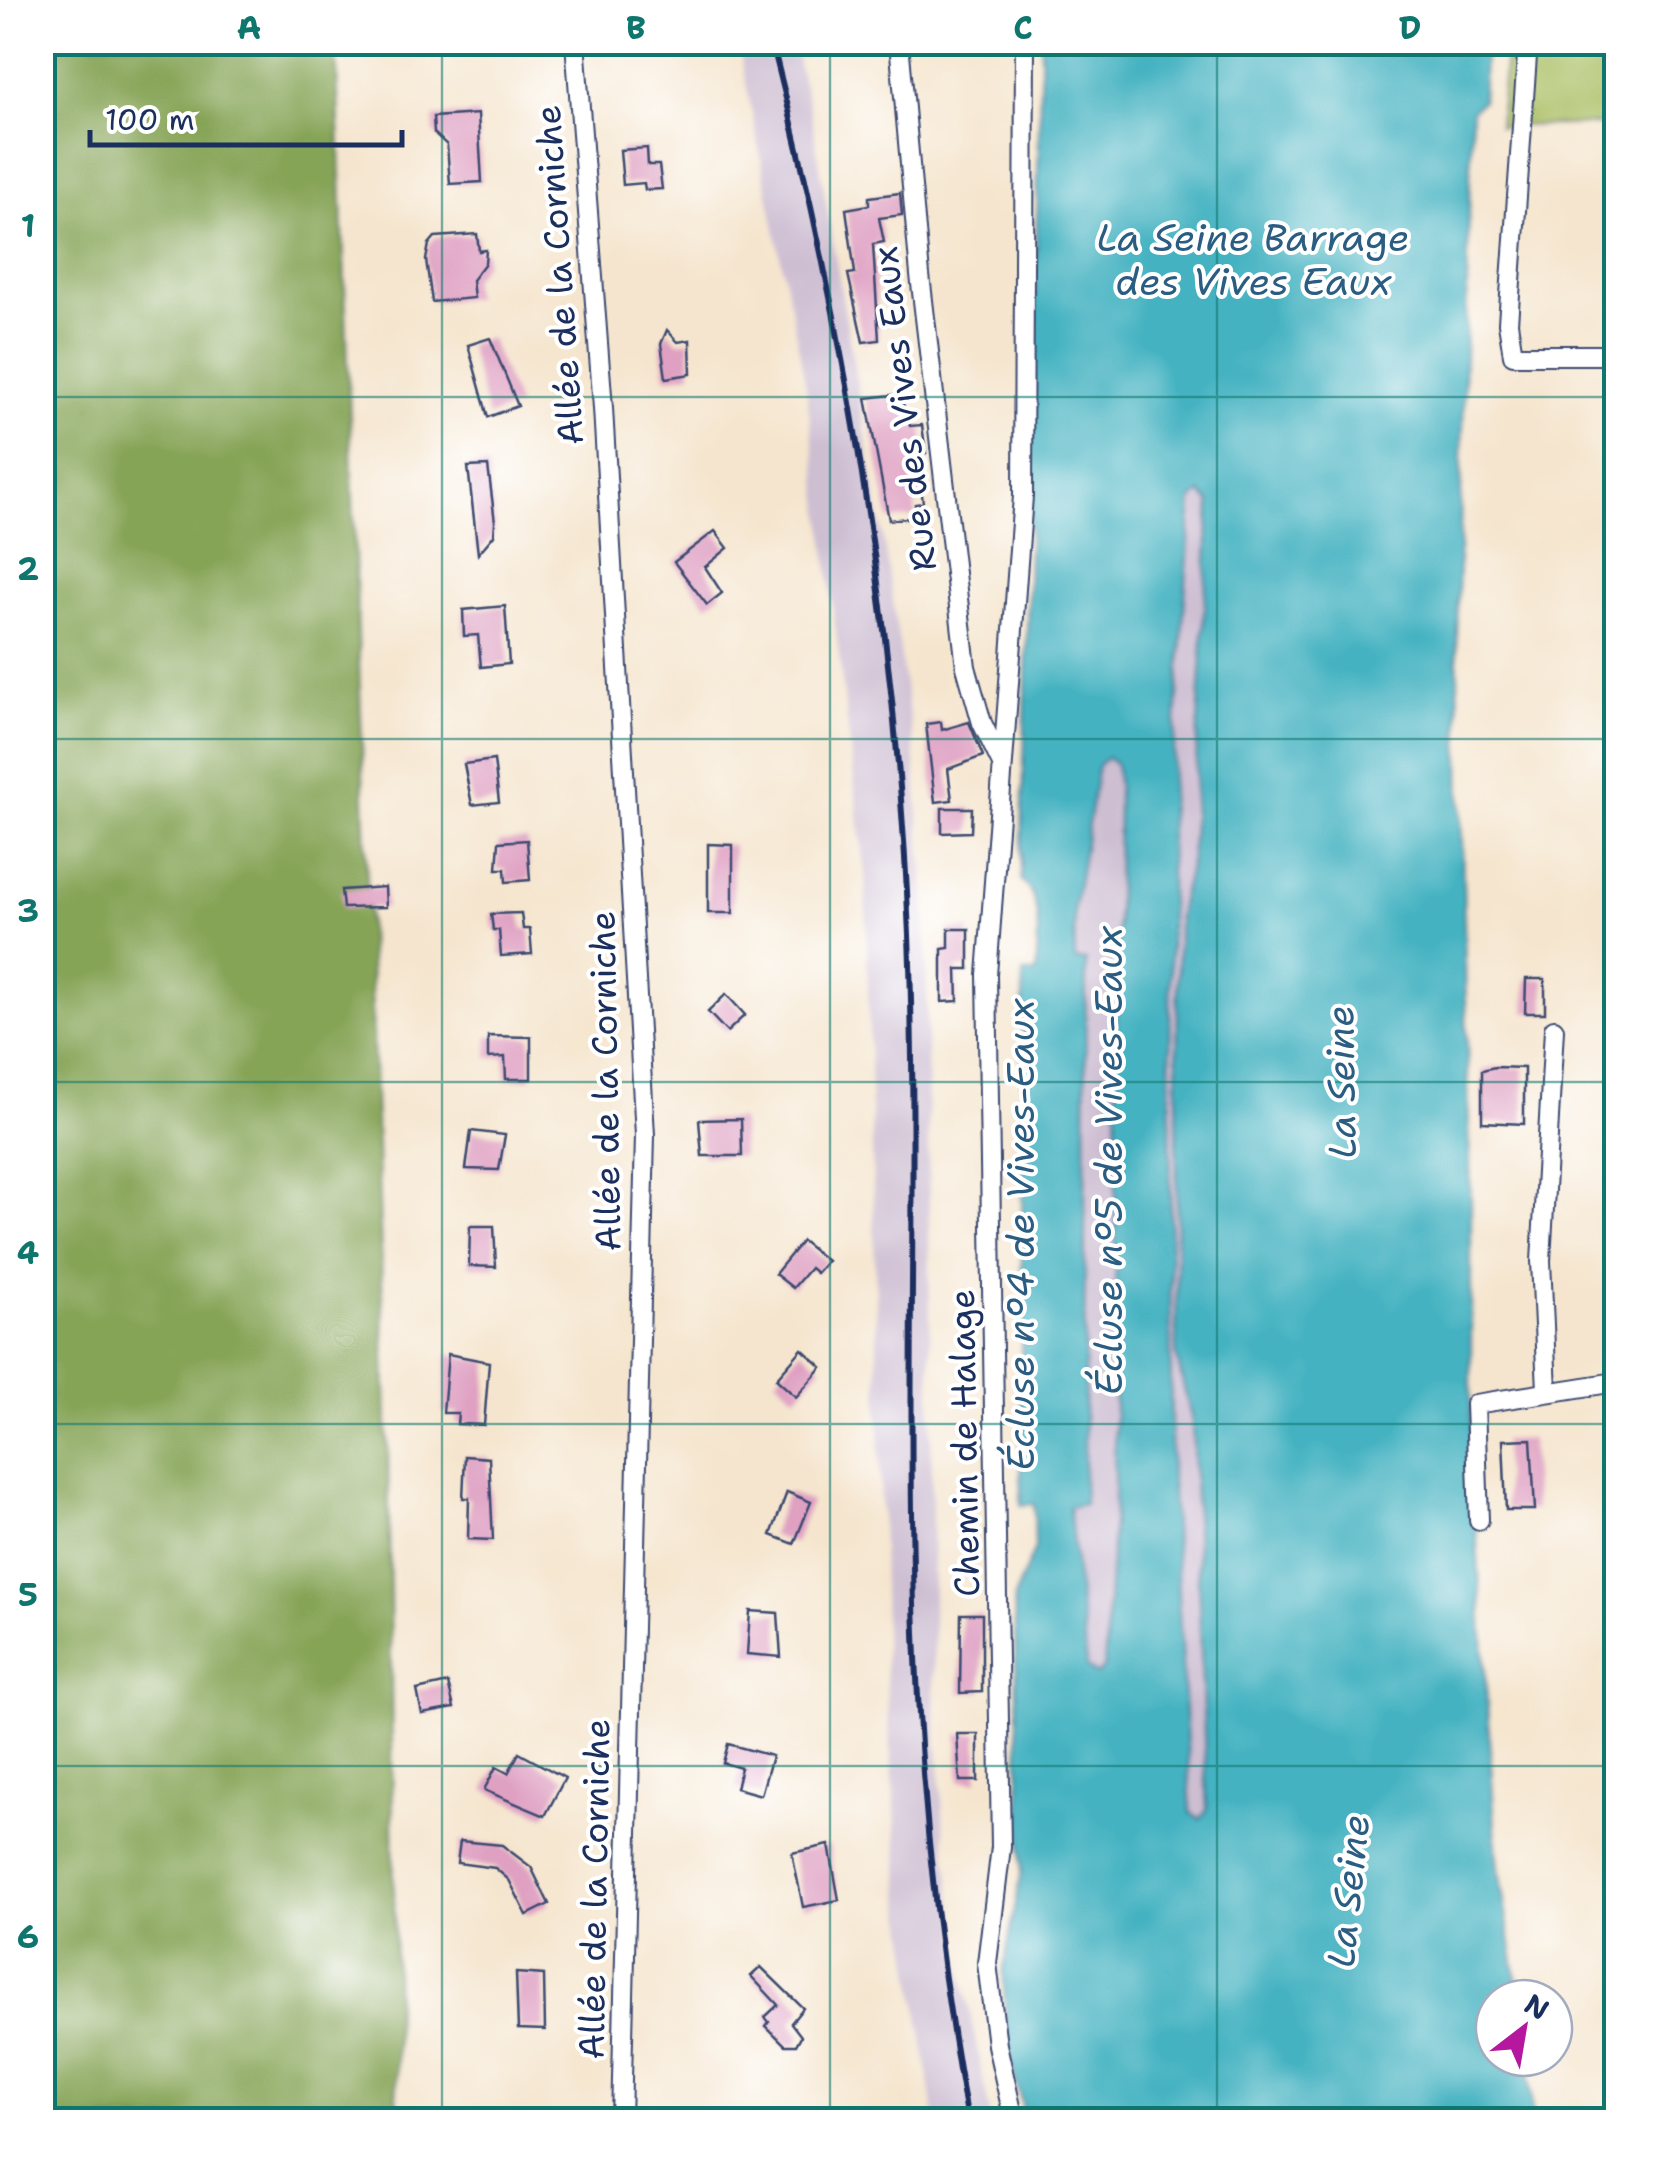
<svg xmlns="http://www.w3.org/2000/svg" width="1659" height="2163" font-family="'Shantell Sans',sans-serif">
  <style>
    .industrial { fill: #cdbed2 }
    .green { fill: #a9bd61; stroke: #627660; stroke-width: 2.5 }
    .forest { fill: #86a457; stroke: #506a5a; stroke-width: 2.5 }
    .water { fill: #45b2c1; stroke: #307090; stroke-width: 2.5; fill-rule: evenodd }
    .building { fill: #dfa0c2 }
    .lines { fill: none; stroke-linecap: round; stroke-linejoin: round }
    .minor-casing { stroke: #3c4a6f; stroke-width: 22 }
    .minor { stroke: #fff; stroke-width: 18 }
    .rail { stroke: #1b2f5e; stroke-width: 6 }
    .grid { fill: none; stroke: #0f766e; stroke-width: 2.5; stroke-opacity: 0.55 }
    .labels { text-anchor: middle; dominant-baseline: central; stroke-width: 8; stroke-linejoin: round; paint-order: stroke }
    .street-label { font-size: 35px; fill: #1b2f5e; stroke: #fff }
    .water-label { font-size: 38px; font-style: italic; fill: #2a5d81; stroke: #fff }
    .neatline { fill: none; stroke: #0f766e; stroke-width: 4 }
    .grid-label { font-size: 32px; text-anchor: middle; font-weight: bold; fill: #0f766e }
  </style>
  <rect width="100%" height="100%" fill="#fff"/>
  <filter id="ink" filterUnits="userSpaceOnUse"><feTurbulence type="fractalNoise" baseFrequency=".01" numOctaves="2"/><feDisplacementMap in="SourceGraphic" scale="20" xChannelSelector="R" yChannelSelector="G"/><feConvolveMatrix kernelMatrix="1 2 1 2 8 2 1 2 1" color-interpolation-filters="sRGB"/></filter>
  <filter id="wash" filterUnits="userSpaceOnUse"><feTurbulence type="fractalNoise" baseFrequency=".0048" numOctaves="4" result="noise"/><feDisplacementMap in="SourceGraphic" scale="40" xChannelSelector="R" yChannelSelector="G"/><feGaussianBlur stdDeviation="2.25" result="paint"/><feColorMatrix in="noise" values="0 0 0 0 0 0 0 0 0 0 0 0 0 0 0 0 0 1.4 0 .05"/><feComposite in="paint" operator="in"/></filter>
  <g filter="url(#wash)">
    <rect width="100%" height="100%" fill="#f5e5ce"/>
    <g class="industrial">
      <path d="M738,43H793L811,114L885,549L914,748L926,909L934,1691L945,1840L962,1972L991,2120H935L901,1897L885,1669L865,870L806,386Z"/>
      <path d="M1201,493L1210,501L1191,858L1178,914L1176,1354L1192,1422L1207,1810L1201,1819L1191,1813L1171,1475L1170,804L1192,500Z"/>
      <path d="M1107,758L1116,765L1118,794L1114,1508L1104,1667L1097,1675L1087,1668L1069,1507L1084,1503L1085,961L1075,960L1074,908L1098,765Z"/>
    </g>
    <path class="green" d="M1506,43H1616V124L1499,126Z"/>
    <path class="forest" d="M42,43H336L388,1444L397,2120H43Z"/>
    <path class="water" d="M1041,43H1485L1482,101L1472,110L1457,637L1471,1202V1447L1497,1858L1520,1998H1494V2058H1528L1533,2120H1026L1007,2049L1003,1971L1022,1871L1014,1597L1035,1548L1034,1504L1021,1505L1023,973H1036C1037,945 1044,899 1021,880ZM1201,493L1210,502L1191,858L1178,914L1176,1354L1192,1422L1207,1810L1200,1819L1191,1813L1171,1475L1170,804L1192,500ZM1107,758L1116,765L1118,794L1114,1508L1104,1667L1097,1675L1087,1668L1069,1507L1084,1504L1086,961L1075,960L1074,908L1098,765Z"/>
    <g id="blocks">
      <g class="building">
        <path d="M478,114L482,182L450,184L447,145L434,133L433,117Z"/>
        <path d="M647,148L648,165H659L662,189L645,190L644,183L623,185L620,150Z"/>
        <path d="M900,193L902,215L879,218L884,242L873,244L879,340L863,342L848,274L855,273L846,209L869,205V197Z"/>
        <path d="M477,234L479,251L486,250L485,263L472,280L474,298L432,302L426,260L429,244L435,237Z"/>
        <path d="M667,330L678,342L690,340L691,374L666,378L661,344Z"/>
        <path d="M490,338L518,406L488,417L468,345Z"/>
        <path d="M900,394L910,426L922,425L926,453L917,455L923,503L915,504L916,517L889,520L866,398Z"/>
        <path d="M488,466L495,522L494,535L478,554L468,467Z"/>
        <path d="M715,531L728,548L705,567L722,593L707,605L674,562Z"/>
        <path d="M505,606L509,664L481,667L478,635L464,636L463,610Z"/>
        <path d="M941,722L942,730L969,722L983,756L948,769L952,800L935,802L926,724Z"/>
        <path d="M494,760L499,802L472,805L464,764Z"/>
        <path d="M942,808H972L971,832L942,833Z"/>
        <path d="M527,840L530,880L506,882L505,869H497L499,842Z"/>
        <path d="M708,844L733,845V913H708Z"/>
        <path d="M385,887L386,907L343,908L341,890Z"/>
        <path d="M521,913L523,929H530L532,954L501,956L499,930H493L491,914Z"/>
        <path d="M949,929H969V969H957L958,1001L942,1002V949L949,948Z"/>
        <path d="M1526,979H1545V1013H1525Z"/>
        <path d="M726,994L745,1015L727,1032L708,1012Z"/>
        <path d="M488,1036L531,1037V1079H506L505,1057L488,1058Z"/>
        <path d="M1495,1067L1524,1068V1124L1482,1122V1070Z"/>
        <path d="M741,1119L742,1156H702L699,1120Z"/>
        <path d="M471,1131L505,1135L499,1170L466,1169Z"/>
        <path d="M470,1226H494L496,1267L469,1266Z"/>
        <path d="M802,1241L827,1261L816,1273L810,1268L793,1288L775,1274Z"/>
        <path d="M802,1349L822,1367L796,1397L776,1379Z"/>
        <path d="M448,1354L489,1362L484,1425L457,1424L458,1413H443Z"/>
        <path d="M1531,1439L1535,1510H1506L1503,1440Z"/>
        <path d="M465,1456L489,1458L493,1540L468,1539L469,1498H463Z"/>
        <path d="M787,1492L811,1502L794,1544L771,1535Z"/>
        <path d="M750,1611L778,1613L781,1657L747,1654Z"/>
        <path d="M961,1614H982V1692L960,1693Z"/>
        <path d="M448,1683L454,1708L422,1714L417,1690Z"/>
        <path d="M957,1734H978V1781H960Z"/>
        <path d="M728,1744L772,1756L761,1795L736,1788L741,1768L723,1763Z"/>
        <path d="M519,1753L565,1778L545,1816L484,1790L496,1767L508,1773Z"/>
        <path d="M460,1841L502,1845L531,1867L549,1904L527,1915L509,1880L495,1868L457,1863Z"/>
        <path d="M829,1845L839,1900L803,1907L792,1853Z"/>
        <path d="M761,1967L803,2008L791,2023L801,2036L796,2045H785L766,2026L769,2022L765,2017L778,2005L751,1976Z"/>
        <path d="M516,1973L544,1975L545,2030L518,2029Z"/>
      </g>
    </g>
  </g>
  <g filter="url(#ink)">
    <use href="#blocks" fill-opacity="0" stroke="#3c4a6f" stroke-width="2.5"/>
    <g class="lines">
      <g class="minor-casing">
        <g id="minor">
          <path d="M575,42L603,408L645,1135L621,2120"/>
          <path d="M899,42L920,275L966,667L982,723L1001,762"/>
          <path d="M1528,42L1508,323L1513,355H1616"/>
          <path d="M1547,1390L1541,1261L1554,1029"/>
          <path d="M1479,1520L1475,1404L1616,1382"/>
          <path d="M1014,2120L997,2045L987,1963L1001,1847L987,975L1023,496L1025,42"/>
        </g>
      </g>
      <use href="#minor" class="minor"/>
      <path class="rail" d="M772,42C846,333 897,635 909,935C919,1194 903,1455 919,1714C927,1850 943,1986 968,2120"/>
    </g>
  </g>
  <path class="grid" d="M442,42V2120M830,42V2120M1217,42V2120M42,397H1616M42,739H1616M42,1082H1616M42,1424H1616M42,1766H1616"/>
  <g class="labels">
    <g class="street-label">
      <text transform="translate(559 275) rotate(-94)">Allée de la Corniche</text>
      <text transform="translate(904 409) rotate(-97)">Rue des Vives Eaux</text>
      <text transform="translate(605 1081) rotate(-91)">Allée de la Corniche</text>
      <text transform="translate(964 1443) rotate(-91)">Chemin de Halage</text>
      <text transform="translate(594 1889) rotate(-89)">Allée de la Corniche</text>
    </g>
    <g class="water-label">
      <text x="1253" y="237">La Seine Barrage<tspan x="1253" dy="44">des Vives Eaux</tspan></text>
      <text transform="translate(1341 1082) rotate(-91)">La Seine</text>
      <text transform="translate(1108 1161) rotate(-90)">Écluse n°5 de Vives-Eaux</text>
      <text transform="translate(1020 1235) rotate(-90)">Écluse n°4 de Vives-Eaux</text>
      <text transform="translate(1348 1891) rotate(-84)">La Seine</text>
    </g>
  </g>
  <rect width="1659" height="2163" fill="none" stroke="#fff" stroke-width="110"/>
  <g transform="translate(1524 2028) rotate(31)"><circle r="48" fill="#ffffff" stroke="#a4acbf" stroke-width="2.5"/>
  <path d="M0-8L18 38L0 25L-18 38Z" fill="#b5179e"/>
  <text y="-15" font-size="28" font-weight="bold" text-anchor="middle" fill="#1b2f5e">N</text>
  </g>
  <path d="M90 130v15h312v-15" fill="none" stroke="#1b2f5e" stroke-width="5"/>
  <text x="105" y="130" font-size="30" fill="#1b2f5e" stroke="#ffffff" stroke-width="8" paint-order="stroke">100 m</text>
  <rect x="55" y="55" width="1549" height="2053" class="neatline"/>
  <g class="grid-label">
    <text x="249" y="39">A</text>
    <text x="636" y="39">B</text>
    <text x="1023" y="39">C</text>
    <text x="1410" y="39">D</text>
    <text x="28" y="237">1</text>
    <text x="28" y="580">2</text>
    <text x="28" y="922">3</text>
    <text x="28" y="1264">4</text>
    <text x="28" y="1606">5</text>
    <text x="28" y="1948">6</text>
  </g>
</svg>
